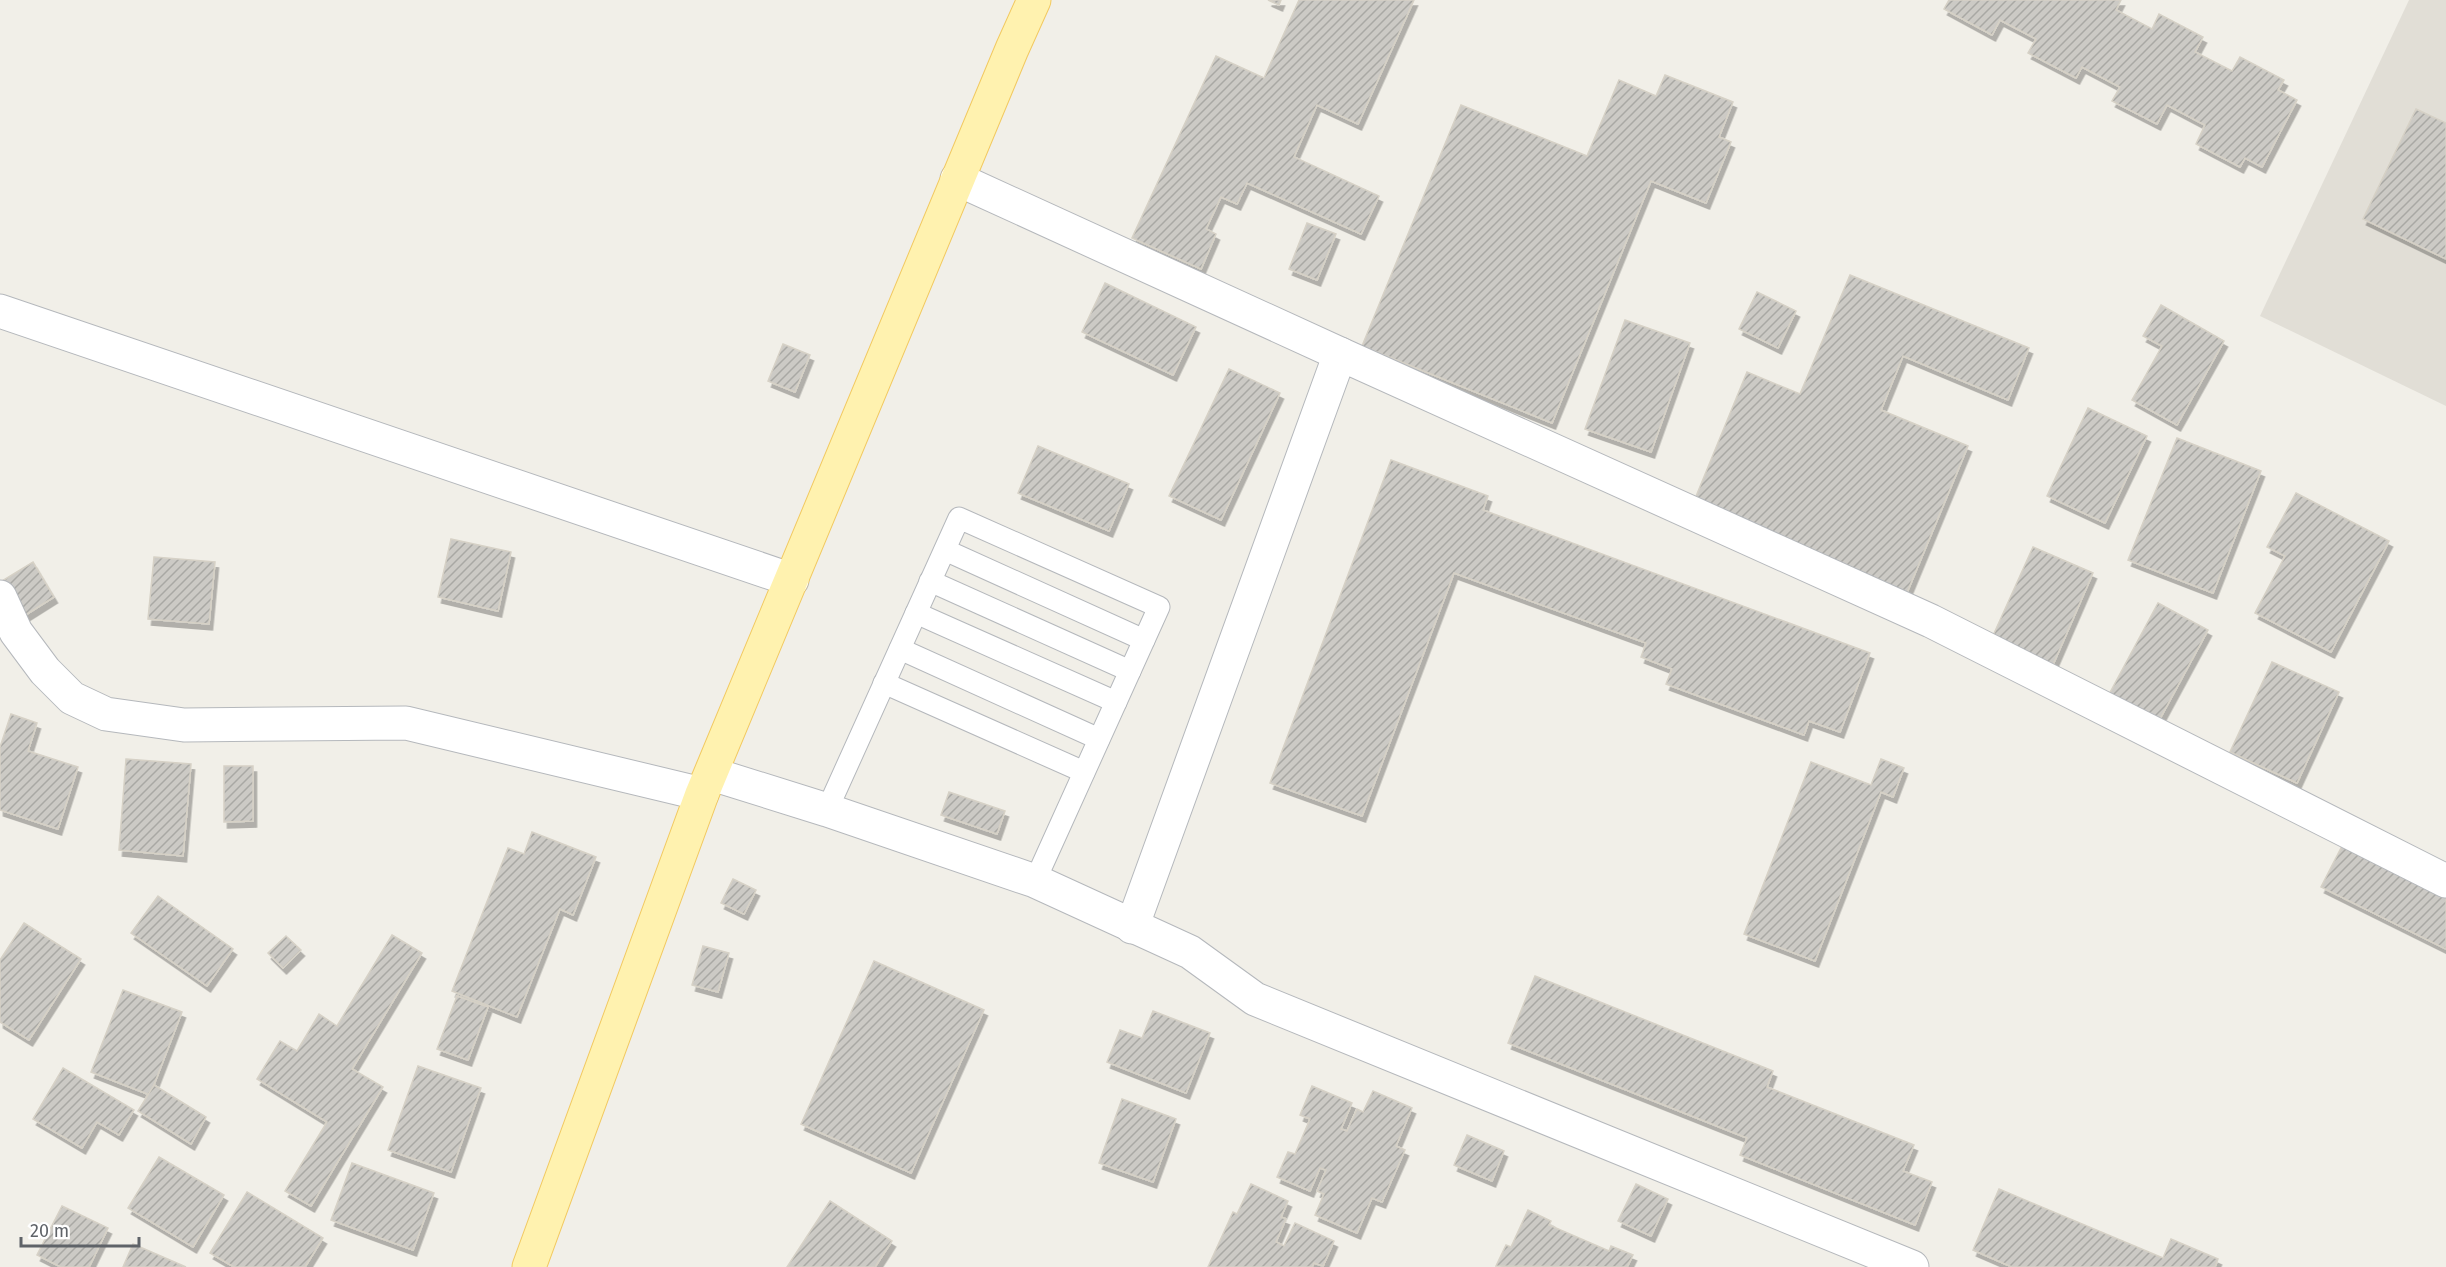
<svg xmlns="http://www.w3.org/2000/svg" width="2446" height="1267" font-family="'Fira Sans',sans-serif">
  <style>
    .education { fill: #e1ded6 }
    .building { fill: url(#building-hatch); stroke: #d6d1c6; stroke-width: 1.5; filter: url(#shadow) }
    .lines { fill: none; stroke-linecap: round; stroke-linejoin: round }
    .service-casing { stroke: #b5b8bc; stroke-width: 23 }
    .minor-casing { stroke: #b5b8bc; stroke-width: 35 }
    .primary-casing { stroke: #f2c960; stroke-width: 35 }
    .service { stroke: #fff; stroke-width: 21 }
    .minor { stroke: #fff; stroke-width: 33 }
    .primary { stroke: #fff2af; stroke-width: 33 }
  </style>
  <defs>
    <pattern id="building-hatch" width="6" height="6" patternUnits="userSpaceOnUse" patternTransform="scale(1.5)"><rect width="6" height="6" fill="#cccac5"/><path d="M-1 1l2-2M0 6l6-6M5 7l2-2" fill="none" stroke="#a9a8a4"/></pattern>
    <filter id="shadow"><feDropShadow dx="3.5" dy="6" stdDeviation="0" flood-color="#0004"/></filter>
  </defs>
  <rect width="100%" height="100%" fill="#f1efe8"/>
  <path class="education" d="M2409,0H2446V406L2260,316Z"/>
  <g class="building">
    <path d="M1268,0H1281L1279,5Z"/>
    <path d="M1299,0H1414L1358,124L1317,105L1294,157L1379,196L1361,234L1247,183L1237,204L1221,197L1206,229L1216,234L1201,269L1132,238L1216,56L1264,78Z"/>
    <path d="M1949,0H2121L2116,10L2152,29L2159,14L2203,37L2195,52L2232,71L2240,57L2284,80L2278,90L2297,100L2262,167L2245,158L2240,167L2196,144L2205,125L2167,105L2157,124L2112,101L2120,87L2082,67L2076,78L2028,53L2036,39L2000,20L1992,35L1944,9Z"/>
    <path d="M1665,75L1733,102L1719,137L1731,142L1706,203L1651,181L1552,423L1362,346L1461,105L1587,156L1619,80L1656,96Z"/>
    <path d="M2416,109L2446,123V259L2363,219Z"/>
    <path d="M1307,223L1336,234L1317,280L1289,269Z"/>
    <path d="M1850,275L2029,348L2008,400L1903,356L1881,410L1968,446L1906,595L1692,506L1747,372L1800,394Z"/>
    <path d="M1105,283L1196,327L1173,375L1082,332Z"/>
    <path d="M1757,292L1796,311L1778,348L1739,329Z"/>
    <path d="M2161,305L2224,341L2177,425L2132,400L2162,346L2143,336Z"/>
    <path d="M1625,320L1690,343L1651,452L1585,429Z"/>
    <path d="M783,344L810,355L795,392L768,381Z"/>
    <path d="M1229,369L1280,393L1221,520L1169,496Z"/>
    <path d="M2088,408L2147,436L2105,523L2047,496Z"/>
    <path d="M2177,438L2261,471L2213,593L2128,560Z"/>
    <path d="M1038,446L1129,484L1109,531L1018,493Z"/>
    <path d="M1391,460L1488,496L1483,510L1870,653L1840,732L1809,721L1804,735L1666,684L1672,669L1641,657L1646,643L1454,573L1362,816L1270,783Z"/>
    <path d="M2296,493L2389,541L2331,652L2255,613L2285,556L2267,547Z"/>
    <path d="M451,539L511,552L498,611L438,597Z"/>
    <path d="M2033,547L2093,573L2052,667L1991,640Z"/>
    <path d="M154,557L215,562L209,624L148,619Z"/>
    <path d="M33,562L54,597L24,616L2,581Z"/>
    <path d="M2158,603L2208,630L2156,726L2106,700Z"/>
    <path d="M2272,662L2339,692L2297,783L2230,752Z"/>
    <path d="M11,714L37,723L28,751L78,767L58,829L0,810V747Z"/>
    <path d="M126,759L191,764L183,856L119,850Z"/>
    <path d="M1881,759L1904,768L1893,797L1881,792L1815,961L1744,934L1811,762L1871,785Z"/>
    <path d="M224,766H253V821L224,822Z"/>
    <path d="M949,792L1005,811L997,834L941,815Z"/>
    <path d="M532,832L596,857L573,915L560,909L517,1017L452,991L508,848L524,854Z"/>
    <path d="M2342,846L2446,898V949L2321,887Z"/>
    <path d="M733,879L756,890L744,914L721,903Z"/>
    <path d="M158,896L233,949L207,986L131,933Z"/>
    <path d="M24,923L81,959L29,1040L0,1022V960Z"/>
    <path d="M392,935L422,953L352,1069L383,1087L311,1206L285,1191L327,1122L257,1079L280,1041L297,1051L319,1014L337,1026Z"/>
    <path d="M286,936L301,950L283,968L268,953Z"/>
    <path d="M703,946L729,953L718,992L692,985Z"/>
    <path d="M874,961L984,1010L911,1173L801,1124Z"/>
    <path d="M1535,976L1773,1071L1767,1087L1914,1145L1903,1171L1932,1182L1915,1225L1740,1155L1747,1138L1508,1043Z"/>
    <path d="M123,990L182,1012L150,1095L91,1072Z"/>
    <path d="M457,996L488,1007L468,1060L437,1049Z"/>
    <path d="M1153,1011L1210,1033L1186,1093L1107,1062L1120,1030L1142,1038Z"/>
    <path d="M418,1066L481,1088L451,1172L388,1150Z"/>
    <path d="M63,1068L134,1110L119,1135L97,1122L82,1148L33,1119Z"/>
    <path d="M154,1085L206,1117L191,1144L138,1111Z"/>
    <path d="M1312,1086L1352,1103L1341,1129L1347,1131L1357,1109L1363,1112L1373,1091L1412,1108L1396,1146L1405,1150L1382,1202L1372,1198L1357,1233L1315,1215L1324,1194L1317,1191L1326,1170L1320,1168L1310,1191L1277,1177L1288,1152L1295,1154L1310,1119L1300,1115Z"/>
    <path d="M1122,1099L1176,1119L1153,1182L1099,1163Z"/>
    <path d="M1467,1135L1504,1151L1492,1181L1454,1165Z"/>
    <path d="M159,1157L224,1195L193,1247L128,1208Z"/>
    <path d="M352,1163L434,1193L413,1250L331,1220Z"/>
    <path d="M1251,1184L1288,1201L1281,1217L1286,1219L1276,1242L1284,1246L1295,1223L1334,1241L1323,1266L1314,1263L1312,1267H1208L1233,1212L1237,1214Z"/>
    <path d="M1636,1184L1668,1199L1651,1236L1618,1221Z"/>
    <path d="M1999,1189L2163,1258L2171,1239L2218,1259L2215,1267H2012L1973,1250Z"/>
    <path d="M247,1192L323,1238L305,1267H234L210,1253Z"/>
    <path d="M830,1201L892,1241L875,1267H787Z"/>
    <path d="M62,1206L108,1228L89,1267H61L37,1255Z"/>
    <path d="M1528,1210L1551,1221L1549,1225L1609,1251L1611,1246L1633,1255L1627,1267L1496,1266L1506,1245L1511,1247Z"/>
    <path d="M133,1244L186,1267H123Z"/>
  </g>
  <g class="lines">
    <g class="service-casing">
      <g id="service">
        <path d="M945,550L1144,640"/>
        <path d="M930,581L1130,671"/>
        <path d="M916,613L1116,702"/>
        <path d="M900,649L1099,739"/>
        <path d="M884,683L1084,772"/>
        <path d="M827,810L959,518L1159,607L1035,881"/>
      </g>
    </g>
    <g class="minor-casing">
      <g id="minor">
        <path d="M957,179L1340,354"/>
        <path d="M0,311L792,580"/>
        <path d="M0,597L16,632L45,671L72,698L106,714L184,725L406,723L702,794"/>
        <path d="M712,774L827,810L1035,881L1190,952L1255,999L1912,1267"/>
        <path d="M1132,927L1340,354L1931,621L2446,881"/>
      </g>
    </g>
    <g class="primary-casing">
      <path id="primary" d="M529,1267L702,794L1012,49L1034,0"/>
    </g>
    <use href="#service" class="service"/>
    <use href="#minor" class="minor"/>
    <use href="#primary" class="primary"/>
  </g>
  <path d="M21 1237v9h118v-9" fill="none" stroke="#5f6368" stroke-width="3"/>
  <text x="30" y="1237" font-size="18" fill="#5f6368" stroke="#ffffff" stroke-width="4.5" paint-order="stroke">20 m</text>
</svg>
